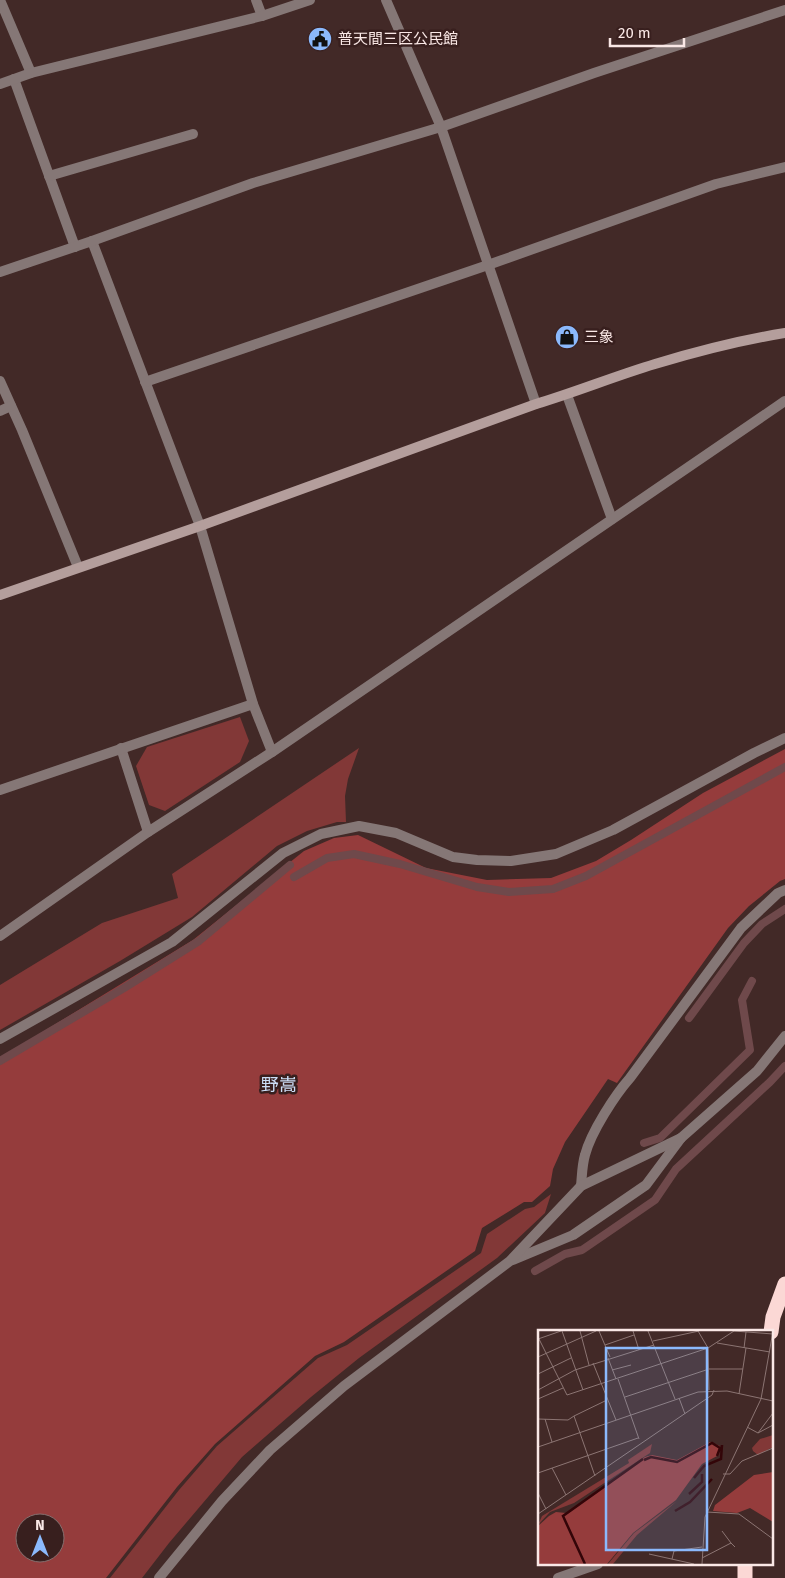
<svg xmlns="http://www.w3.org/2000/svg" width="785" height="1578" font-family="'Fira Sans','Noto Sans JP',sans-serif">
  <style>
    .green { fill: #823837 }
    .forest { fill: #953c3c; fill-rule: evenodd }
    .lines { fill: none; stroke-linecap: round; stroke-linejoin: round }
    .stream { stroke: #6f494b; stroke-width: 8 }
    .lane { stroke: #857776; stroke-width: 10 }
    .street { stroke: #857776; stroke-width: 10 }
    .secondary { stroke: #b49e9c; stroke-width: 10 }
    .highway { stroke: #fbd8d5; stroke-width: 15 }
    .labels { text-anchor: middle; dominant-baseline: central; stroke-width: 5; stroke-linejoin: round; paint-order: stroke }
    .poi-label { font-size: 15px; fill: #fae8e6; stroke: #381f1e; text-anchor: start }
    .quarter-label { font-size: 18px; fill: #ccdef7; stroke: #381f1e }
    .inset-river { fill: none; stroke: #330508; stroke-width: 2.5 }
    .inset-road { fill: none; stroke: #8c7573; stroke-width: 1 }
    .view { fill: #8bb9fc; fill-opacity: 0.15; stroke: #8bb9fc; stroke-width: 2.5 }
    .inset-edge { fill: none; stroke: #fae8e6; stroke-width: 2.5 }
  </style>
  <rect width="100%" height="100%" fill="#422927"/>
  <g class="green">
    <path d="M240,717L249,741L240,762L165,811L149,805L136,766L147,747Z"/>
    <path d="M359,748L348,779L345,796L346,822H337L307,831L277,846L192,917L120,961L0,1030V985L102,923L178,898L172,874Z"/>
    <path d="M551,1194L545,1213L497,1258L359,1358L311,1397L242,1457L169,1543L142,1578H110L179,1490L217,1446L318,1358L347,1345L481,1253L487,1234L525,1209L534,1207Z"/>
  </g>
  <path class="forest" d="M785,749V879L780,881L749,906L728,928L617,1083L608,1079L565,1142L553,1169L550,1186L532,1202H524L482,1228L475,1251L344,1342L315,1356L215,1444L177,1487L106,1578H0V1058L193,940L304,851L334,838L358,835L426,868L487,880L551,878L596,861L631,840L703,793ZM25,1523H55V1553H25Z"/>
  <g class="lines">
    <g class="stream">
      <path d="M294,877L327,858L354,854L400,864L477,887L509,892L553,889L586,876L785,767"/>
      <path d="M689,1018L744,943L762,924L785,909"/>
      <path d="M0,1061L124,988L199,941L290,865"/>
      <path d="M644,1143L660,1138L750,1050L742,1000L752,981"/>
      <path d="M535,1271L565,1254L582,1250L655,1200L676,1169L770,1082L785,1066"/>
    </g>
    <g class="lane">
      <path d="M0,1039L172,942L283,853L321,834L359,826L396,833L453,857L477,860L511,861L556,854L613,830L754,753L785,738"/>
      <path d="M581,1186C582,1176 582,1165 585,1155C591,1132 615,1095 630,1078L741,928L778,893L785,890"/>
      <path d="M513,1260L573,1235L646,1185L681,1138L757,1071L785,1036"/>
      <path d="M159,1578L222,1501L270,1450L344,1386L510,1261L581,1186L681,1138"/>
    </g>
    <g class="street">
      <path d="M0,0L31,73"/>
      <path d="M256,0L262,16"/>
      <path d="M386,0L441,127L536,404"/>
      <path d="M14,79L75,247"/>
      <path d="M0,84L31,73L262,16L310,0"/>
      <path d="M49,176L193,134"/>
      <path d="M92,241L200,526L253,704L272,752"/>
      <path d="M0,272L92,241L253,183L441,127L594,73L785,10"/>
      <path d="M0,381L22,430L78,567"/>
      <path d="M145,382L488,265L716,184L785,167"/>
      <path d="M567,395L612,519"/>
      <path d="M0,411L11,406"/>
      <path d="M121,748L148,832"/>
      <path d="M0,790L253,704"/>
      <path d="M0,936L148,832L272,752L785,401"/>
      <path d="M558,1578L598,1564"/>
    </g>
    <path class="secondary" d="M0,595L200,526L536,404C576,392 615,376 655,364C698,351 741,340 785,333"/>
    <g class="highway">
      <path d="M771,1332L773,1317L785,1284"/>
      <path d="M745,1564V1578"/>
    </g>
  </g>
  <defs>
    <g id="civic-disc" transform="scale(1.25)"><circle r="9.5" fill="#8bb9fc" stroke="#381f1e"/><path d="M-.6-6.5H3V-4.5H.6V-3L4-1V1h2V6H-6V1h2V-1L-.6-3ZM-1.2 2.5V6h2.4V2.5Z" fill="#111"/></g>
    <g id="shop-disc" transform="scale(1.25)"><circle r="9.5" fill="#8bb9fc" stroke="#381f1e"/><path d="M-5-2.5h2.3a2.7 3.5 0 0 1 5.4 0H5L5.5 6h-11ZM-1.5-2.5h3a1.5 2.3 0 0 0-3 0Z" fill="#111"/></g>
  </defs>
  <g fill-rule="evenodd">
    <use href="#civic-disc" x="320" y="39"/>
    <use href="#shop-disc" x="567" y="337"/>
  </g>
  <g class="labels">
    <g class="poi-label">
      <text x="338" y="39">普天間三区公民館</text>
      <text x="584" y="337">三象</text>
    </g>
    <g class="quarter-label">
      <text x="279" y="1085">野嵩</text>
    </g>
  </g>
  <g transform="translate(538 1330)">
    <rect width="235" height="235" fill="#422927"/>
    <path d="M235,105V117L220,125L215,121L214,118L222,109ZM114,114L112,123L36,173L12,182L0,195L4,186L91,133L90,130ZM139,171L99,205L75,234H70L96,203Z" fill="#823837"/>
    <path d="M172,112L182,116L181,125L164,134L138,170L95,203L69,234H0V196L11,186L18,182L28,183L107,127L114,125L139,130ZM235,142V192L212,178L199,183L175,181L177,175L216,145Z" fill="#953c3c"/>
    <path class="inset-river" d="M106,130L113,127L139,132L174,113L182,118L179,126M156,148L166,136L183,129L184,115M151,164L164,152V144M137,181L152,172L174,149M47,234L25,186L105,129"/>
    <path class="inset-road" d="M24,1L45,60M42,1L51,35M61,1L72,27M95,1L101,20M110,1L137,69M160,1L170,18L171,60M0,7L29,65L170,18L196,1L235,4M0,9L23,1M115,11L161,1M179,13L232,22M67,15L96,5M206,18L208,2M0,27L58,1M70,28L78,49M55,33L78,90M74,40L93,35M0,44L33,28M80,49L101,109M0,60L37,40L116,15M201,64L208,18M87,67L171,39H205M141,68L147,84M0,69L25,58M36,86L69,70M0,89L30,90L36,86L57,146M7,89L14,112M209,97L220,103L235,95M220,103L235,83M0,117L160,62L189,61L235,71M14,138L28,165M0,143L100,108M185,144H192L204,131L235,118M0,163L8,179M169,182L201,184L235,209M0,184L174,65L176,60M184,201L193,213M111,224L156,234M164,228L193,213L197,217M134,229L136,221L164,217M164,234L167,187L223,69L235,1"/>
    <path class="view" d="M68,18H169V220H68Z"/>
    <rect width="235" height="235" class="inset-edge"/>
  </g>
  <g transform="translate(40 1538)"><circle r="24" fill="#381f1e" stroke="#866f6e"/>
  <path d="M0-4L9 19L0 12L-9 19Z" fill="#8bb9fc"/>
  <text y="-8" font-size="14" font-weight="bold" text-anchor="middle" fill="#fae8e6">N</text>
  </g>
  <path d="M610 38v8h74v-8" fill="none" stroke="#fae8e6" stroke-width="2.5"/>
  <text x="618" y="38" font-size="15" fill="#fae8e6" stroke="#381f1e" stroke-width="4" paint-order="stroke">20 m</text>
</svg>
